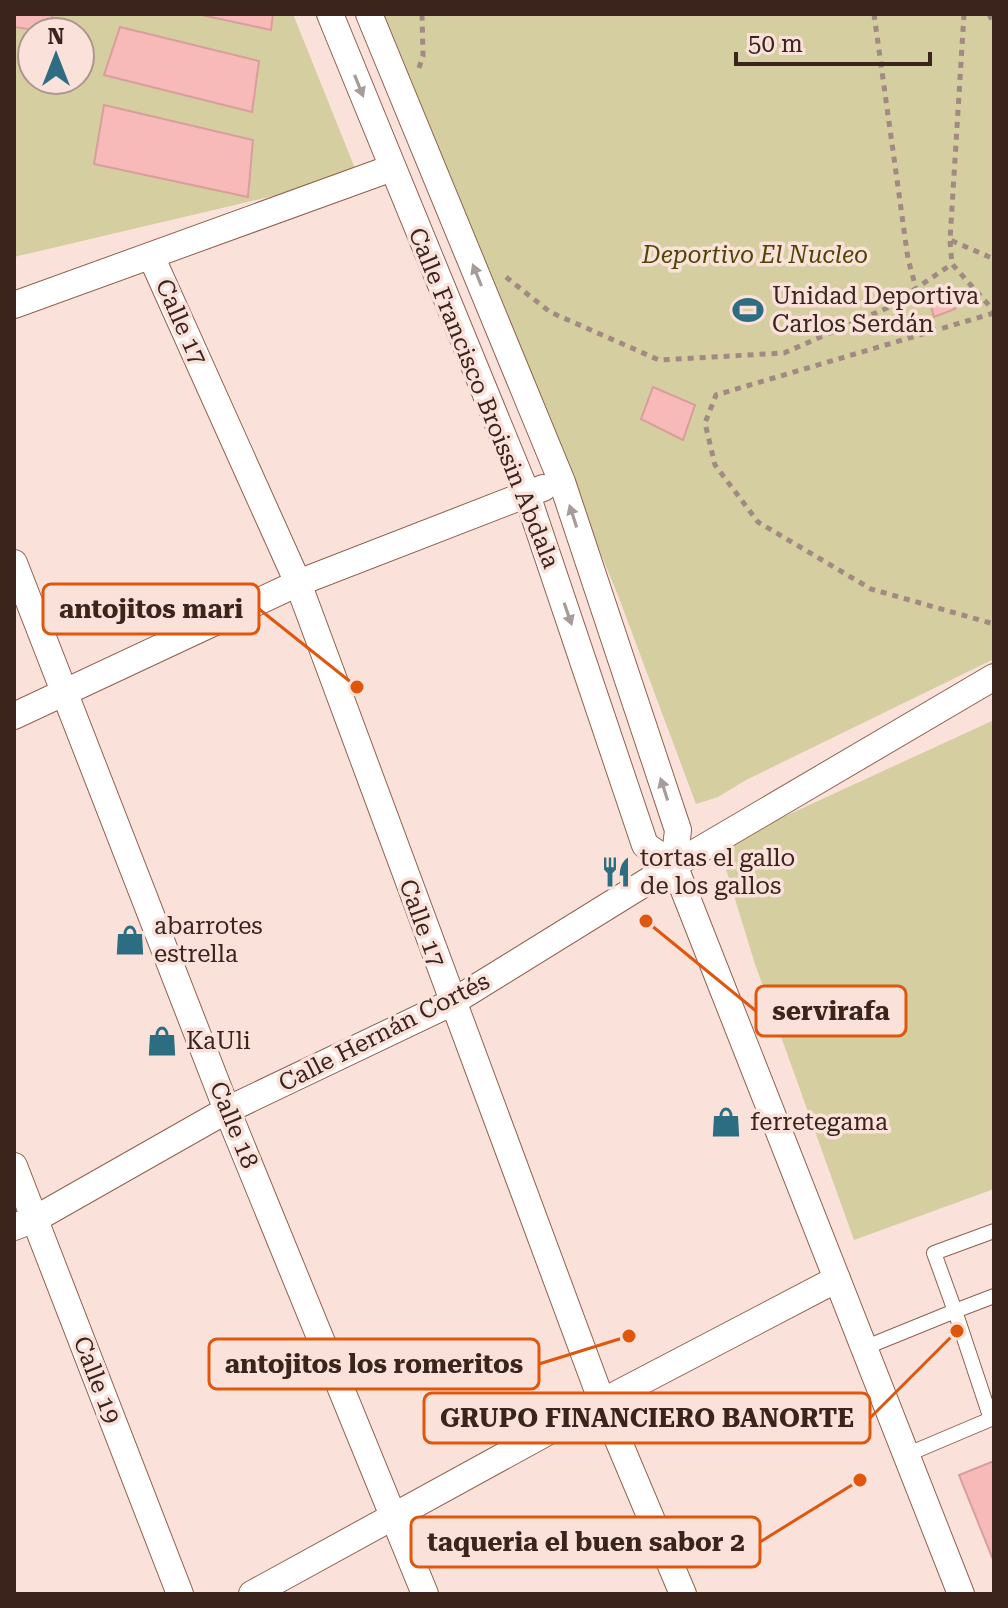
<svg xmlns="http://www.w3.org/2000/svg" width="1008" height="1608" font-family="'Roboto Serif',serif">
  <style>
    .green { fill: #d5cea0; fill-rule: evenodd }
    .building { fill: #f7bab8; stroke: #d99e9c; stroke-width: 2 }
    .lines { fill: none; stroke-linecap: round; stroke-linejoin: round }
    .lane-casing { stroke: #92604e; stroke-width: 16 }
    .street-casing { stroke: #92604e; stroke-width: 28 }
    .path { stroke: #a18a82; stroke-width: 5; stroke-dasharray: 6 6; stroke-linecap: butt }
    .lane { stroke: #fff; stroke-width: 14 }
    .street { stroke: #fff; stroke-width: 26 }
    .oneway { fill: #a69c99 }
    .labels { text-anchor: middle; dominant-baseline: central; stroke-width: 7; stroke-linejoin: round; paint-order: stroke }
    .park-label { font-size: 24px; font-style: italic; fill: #4e4605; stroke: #fae2da }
    .poi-label { font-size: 24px; fill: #3a241c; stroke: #fae2da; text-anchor: start }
    .street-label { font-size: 24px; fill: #3a241c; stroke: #fae2da }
    .leader { fill: none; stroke: #df560d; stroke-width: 3 }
    .callout-dot { fill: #df560d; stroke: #fae2da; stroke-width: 3 }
    .callout { fill: #fae2da; stroke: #df560d; stroke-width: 3 }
    .callout-label { font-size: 26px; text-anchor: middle; font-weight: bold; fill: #3a241c }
  </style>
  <rect width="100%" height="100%" fill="#fae2da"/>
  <g class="green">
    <path d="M14,14H293L358,176L14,257ZM32,32H80V80H32Z"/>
    <path d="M381,14H994V659L746,780L718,797L696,804L619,598Z"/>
    <path d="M994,720V1189L854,1240L755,964L720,850L757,829Z"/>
  </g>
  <g class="building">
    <path d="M14,14H53L48,32L14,27Z"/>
    <path d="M197,14H273L271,30Z"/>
    <path d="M120,27L259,61L252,112L104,75Z"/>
    <path d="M104,105L253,140L248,197L94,164Z"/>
    <path d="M946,289L955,309L934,317L929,298Z"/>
    <path d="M653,387L695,405L683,440L641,419Z"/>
    <path d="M994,1461V1562L959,1475Z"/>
  </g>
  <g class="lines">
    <g class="lane-casing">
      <g id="lane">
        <path d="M994,1296L955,1311L991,1419L994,1417"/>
        <path d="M864,1348L955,1311L934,1253L994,1231"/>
        <path d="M906,1455L991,1419"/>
      </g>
    </g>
    <g class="street-casing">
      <g id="street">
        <path d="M330,14L526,492L645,845L674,865"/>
        <path d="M369,14L562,482L678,830L674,865L961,1594"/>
        <path d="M151,256L298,583L602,1402L683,1594"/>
        <path d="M14,305L392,168"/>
        <path d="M14,563L227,1110L425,1594"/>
        <path d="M14,716L298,583L543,488"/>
        <path d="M14,1166L180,1594"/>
        <path d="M14,1227L35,1219L227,1110L451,1003L674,865L994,677"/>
        <path d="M252,1594L602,1402L837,1279"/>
      </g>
    </g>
    <g class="path">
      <path d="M874,14L908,259L916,288"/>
      <path d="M964,14L950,240L994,259"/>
      <path d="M989,14L994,25"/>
      <path d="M419,68L423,56L422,14"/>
      <path d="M950,241L952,264L994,311"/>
      <path d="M506,277L550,312L659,360L784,353L887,308L952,264"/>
      <path d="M994,313L716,395L705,423L715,465L758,522L871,589L994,624"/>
    </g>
    <use href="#lane" class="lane"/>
    <use href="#street" class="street"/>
  </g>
  <defs><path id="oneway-solid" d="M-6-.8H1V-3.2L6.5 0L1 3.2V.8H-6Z" transform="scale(2)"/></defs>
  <g class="oneway">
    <use href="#oneway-solid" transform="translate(359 86) rotate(68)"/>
    <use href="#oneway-solid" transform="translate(477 275) rotate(-112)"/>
    <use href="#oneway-solid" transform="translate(573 516) rotate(-108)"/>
    <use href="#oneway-solid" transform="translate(568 614) rotate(71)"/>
    <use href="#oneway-solid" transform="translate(664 789) rotate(-108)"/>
  </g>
  <defs>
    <g id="stadium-bare" transform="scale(2.4)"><path d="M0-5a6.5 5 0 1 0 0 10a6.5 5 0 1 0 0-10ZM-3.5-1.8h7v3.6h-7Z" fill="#2c6d81" stroke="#fae2da" stroke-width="2.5" paint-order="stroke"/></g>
    <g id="restaurant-bare" transform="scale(2.4)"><path d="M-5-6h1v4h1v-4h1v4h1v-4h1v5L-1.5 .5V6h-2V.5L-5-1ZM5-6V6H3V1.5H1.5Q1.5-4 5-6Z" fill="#2c6d81" stroke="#fae2da" stroke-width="2.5" paint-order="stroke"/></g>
    <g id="shop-bare" transform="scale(2.4)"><path d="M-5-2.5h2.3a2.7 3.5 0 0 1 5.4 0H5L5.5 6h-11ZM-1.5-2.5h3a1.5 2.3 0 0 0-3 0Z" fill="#2c6d81" stroke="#fae2da" stroke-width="2.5" paint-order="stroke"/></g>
  </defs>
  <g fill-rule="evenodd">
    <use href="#stadium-bare" x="748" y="310"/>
    <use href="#restaurant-bare" x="616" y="872"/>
    <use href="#shop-bare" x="130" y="940"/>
    <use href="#shop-bare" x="162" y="1041"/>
    <use href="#shop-bare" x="726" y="1122"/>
  </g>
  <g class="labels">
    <g class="park-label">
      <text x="755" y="255">Deportivo El Nucleo</text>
    </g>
    <g class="poi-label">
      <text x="772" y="296">Unidad Deportiva<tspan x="772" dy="28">Carlos Serdán</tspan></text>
      <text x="640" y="858">tortas el gallo<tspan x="640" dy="28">de los gallos</tspan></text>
      <text x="154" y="926">abarrotes<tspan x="154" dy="28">estrella</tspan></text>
      <text x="186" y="1041">KaUli</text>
      <text x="750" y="1122">ferretegama</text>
    </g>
    <g class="street-label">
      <text transform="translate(181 322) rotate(66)">Calle 17</text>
      <text transform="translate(484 398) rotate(68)">Calle Francisco Broissin Abdala</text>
      <text transform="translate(422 923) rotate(70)">Calle 17</text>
      <text transform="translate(384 1032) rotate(-27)">Calle Hernán Cortés</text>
      <text transform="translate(234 1125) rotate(68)">Calle 18</text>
      <text transform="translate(97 1380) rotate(69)">Calle 19</text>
    </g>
  </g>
  <path class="leader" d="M357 687L259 609M646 921L756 1011M629 1336L539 1364M957 1331L870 1418M860 1480L760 1542"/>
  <g class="callout-dot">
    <circle cx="357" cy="687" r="8"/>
    <circle cx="646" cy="921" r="8"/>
    <circle cx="629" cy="1336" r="8"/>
    <circle cx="957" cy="1331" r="8"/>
    <circle cx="860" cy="1480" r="8"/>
  </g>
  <g class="callout">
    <rect x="43" y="584" width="216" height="50" rx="8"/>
    <rect x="756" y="986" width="150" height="50" rx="8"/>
    <rect x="209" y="1339" width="330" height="50" rx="8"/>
    <rect x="424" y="1393" width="446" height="50" rx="8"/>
    <rect x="411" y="1517" width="349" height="50" rx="8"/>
  </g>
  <g class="callout-label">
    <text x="151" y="618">antojitos mari</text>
    <text x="831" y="1020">servirafa</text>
    <text x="374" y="1373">antojitos los romeritos</text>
    <text x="647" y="1427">GRUPO FINANCIERO BANORTE</text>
    <text x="586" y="1551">taqueria el buen sabor 2</text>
  </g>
  <rect width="1008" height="1608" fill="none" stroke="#3a241c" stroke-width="32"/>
  <g transform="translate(56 56)"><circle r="38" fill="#fae2da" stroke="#ad968e" stroke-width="2"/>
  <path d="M0-6L14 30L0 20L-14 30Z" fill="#2c6d81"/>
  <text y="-12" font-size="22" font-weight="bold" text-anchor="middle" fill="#3a241c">N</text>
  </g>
  <path d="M736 52v12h194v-12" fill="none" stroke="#3a241c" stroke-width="4"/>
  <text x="748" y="52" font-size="24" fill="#3a241c" stroke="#fae2da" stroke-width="6" paint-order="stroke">50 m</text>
</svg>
